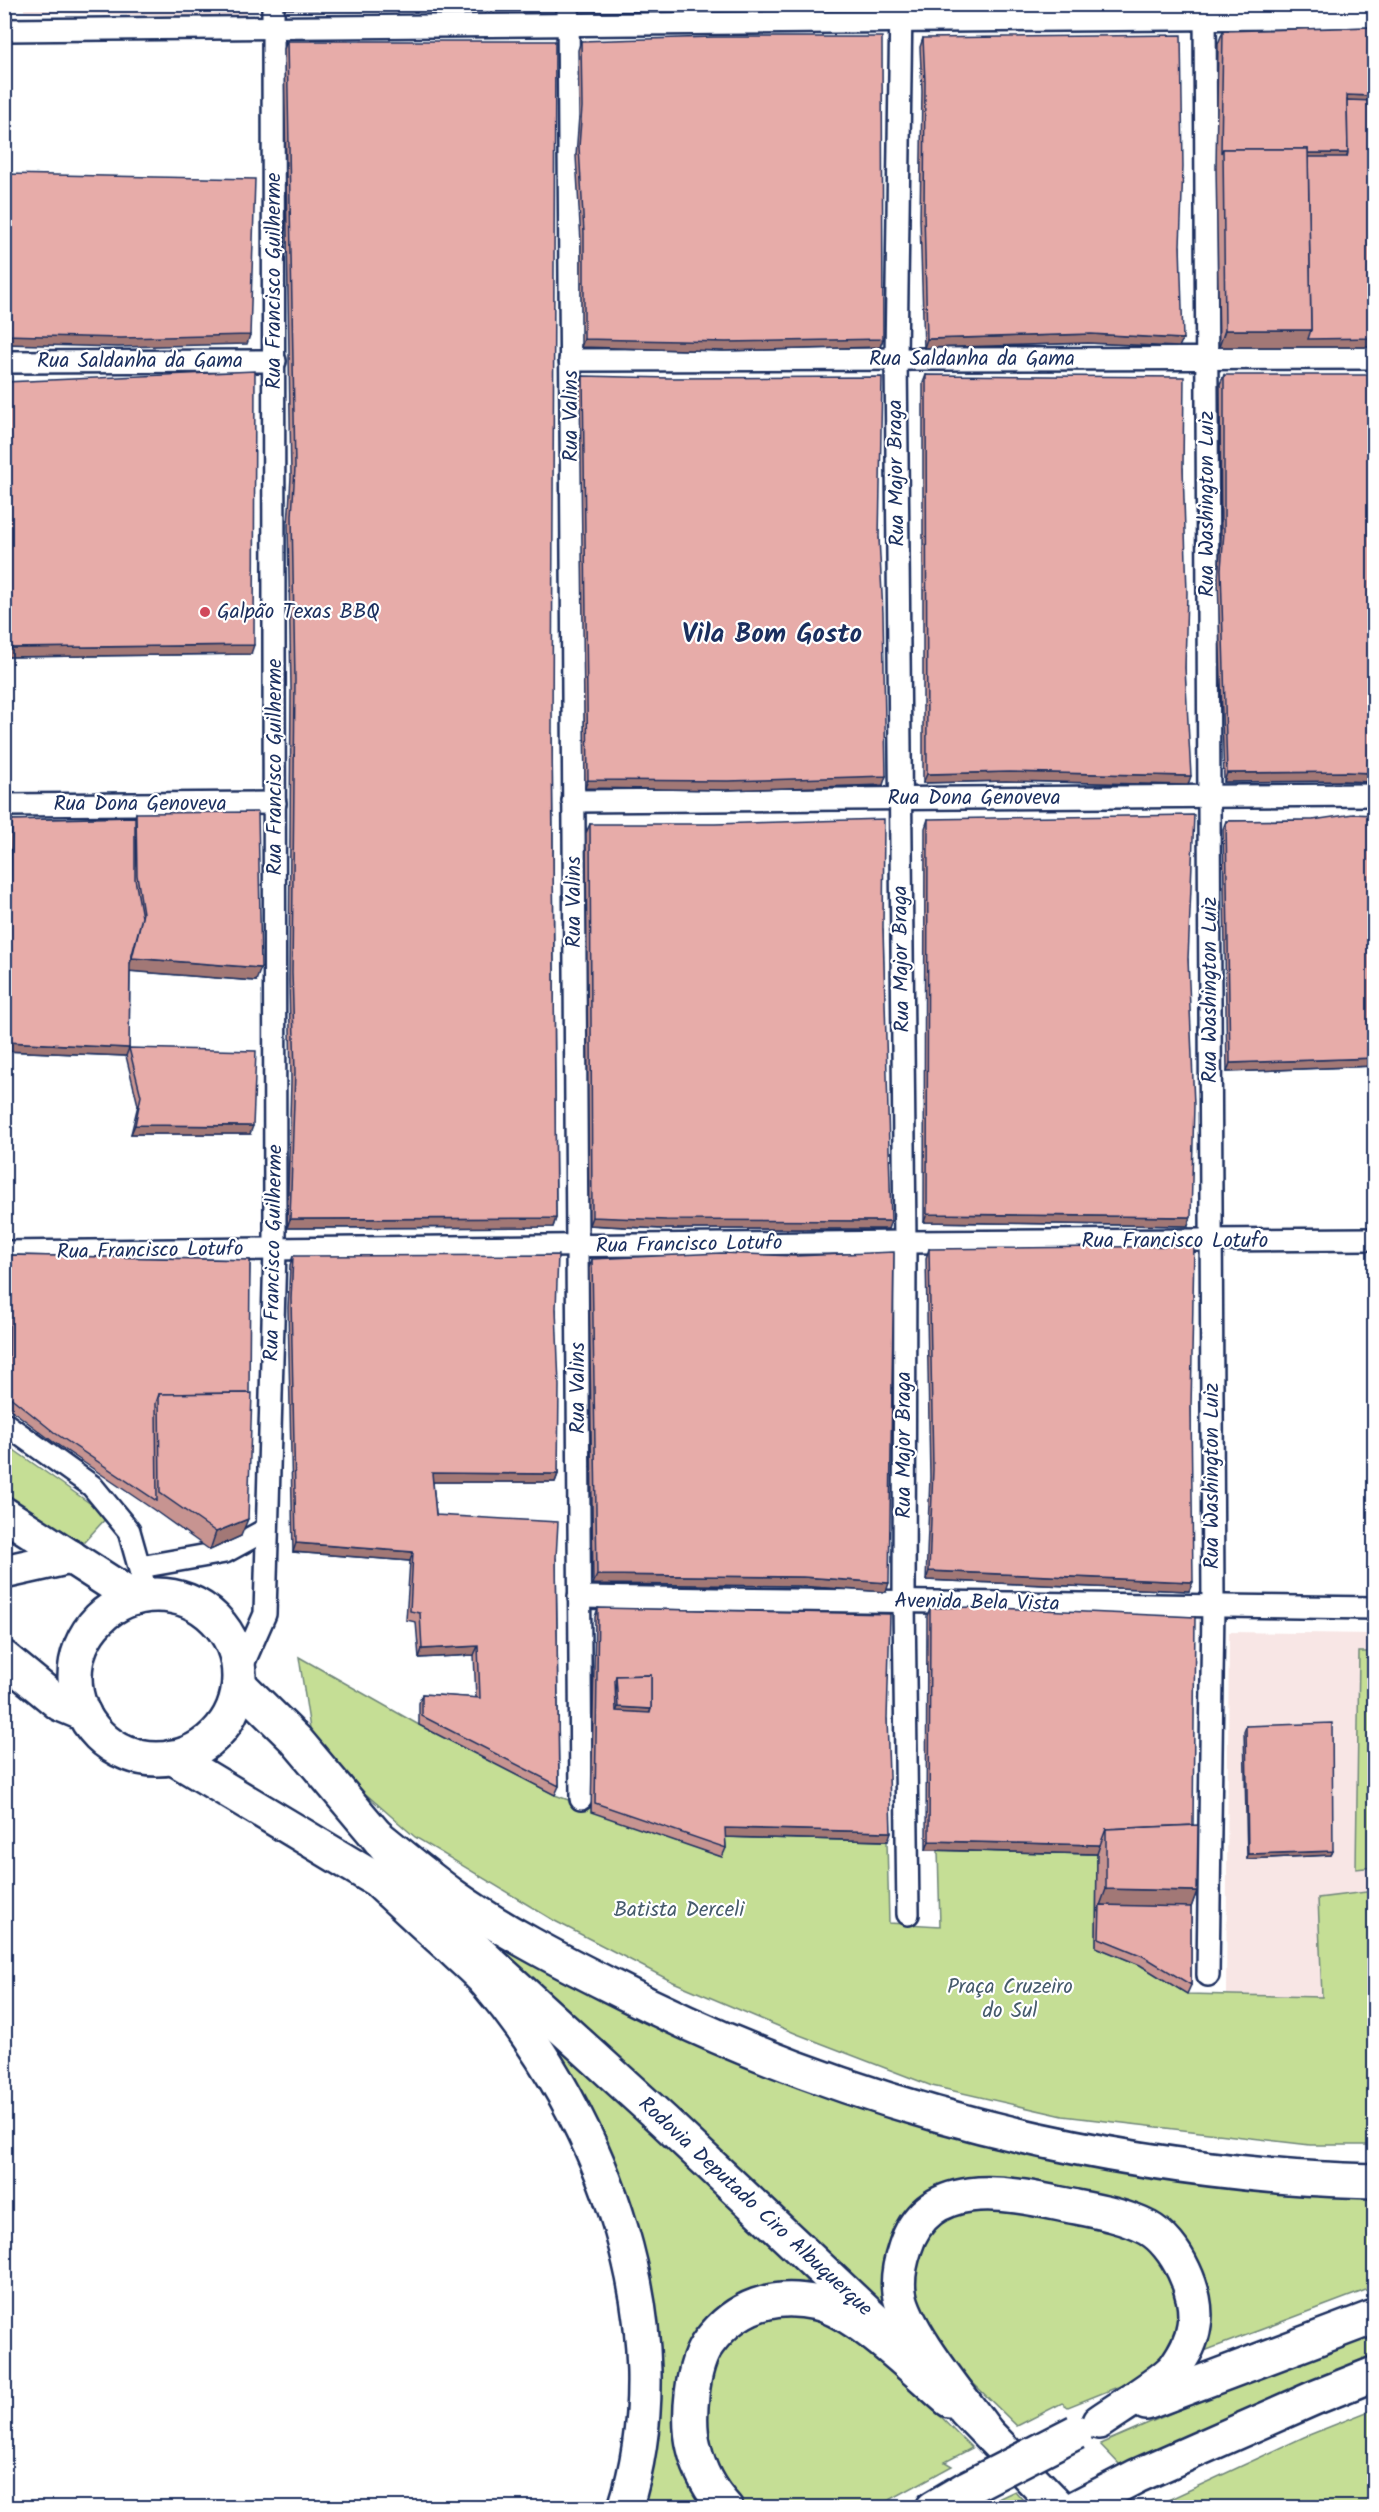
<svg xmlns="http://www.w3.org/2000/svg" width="1379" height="2512" font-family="Kalam,sans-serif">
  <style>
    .built { fill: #f8e6e5 }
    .green { fill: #c5de95; stroke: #70867a; stroke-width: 1.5 }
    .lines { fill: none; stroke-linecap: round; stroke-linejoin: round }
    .minor-casing { stroke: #1b2f5e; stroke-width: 26 }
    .primary-casing { stroke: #1b2f5e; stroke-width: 38 }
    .motorway-casing { stroke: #1b2f5e; stroke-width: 38 }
    .minor { stroke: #fff; stroke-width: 21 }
    .primary { stroke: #fff; stroke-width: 33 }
    .motorway { stroke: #fff; stroke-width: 33 }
    .motorway-bridge-casing { stroke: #1b2f5e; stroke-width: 38; stroke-linecap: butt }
    .motorway-bridge { stroke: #fff; stroke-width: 33 }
    .wall { fill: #c79491; stroke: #1b2f5e; stroke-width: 1.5 }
    .shaded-wall { fill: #a27876; stroke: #1b2f5e; stroke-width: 1.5 }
    .building { fill: #e7aca9; stroke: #1b2f5e; stroke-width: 1.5; fill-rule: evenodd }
    .poi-dot { fill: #d1495b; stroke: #fff; stroke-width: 2 }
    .labels { text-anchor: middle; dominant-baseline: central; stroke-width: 4.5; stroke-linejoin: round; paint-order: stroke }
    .street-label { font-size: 21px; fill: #1b2f5e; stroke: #fff }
    .poi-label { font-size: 21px; fill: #1b2f5e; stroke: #fff; text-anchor: start }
    .park-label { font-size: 21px; fill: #465b6c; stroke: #fff }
    .district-label { font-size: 27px; font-weight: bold; fill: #1b2f5e; stroke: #fff }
  </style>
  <rect width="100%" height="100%" fill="#fff"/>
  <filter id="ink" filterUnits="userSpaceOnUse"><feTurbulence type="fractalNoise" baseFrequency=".0167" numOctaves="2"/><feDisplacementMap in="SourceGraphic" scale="12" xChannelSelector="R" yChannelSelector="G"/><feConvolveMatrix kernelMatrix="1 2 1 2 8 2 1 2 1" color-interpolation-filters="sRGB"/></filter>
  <g filter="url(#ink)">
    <g class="built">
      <path d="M24,5H247L246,18L24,12Z"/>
      <path d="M1229,1632L1374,1634V1891L1319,1899L1322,1997L1226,1995Z"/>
    </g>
    <g class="green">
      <path d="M4,1443L108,1516L74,1553L5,1505Z"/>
      <path d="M1359,1652H1374V1867L1356,1869Z"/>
      <path d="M299,1657L419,1725L555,1795L722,1857V1837L887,1841L889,1923L940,1926L938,1850L1097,1854L1096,1947L1140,1965L1187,1994L1322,1997L1318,1898L1374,1891V2145H1310L1063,2116L932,2086L797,2034L671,1981L553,1920L415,1837L313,1748Z"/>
      <path d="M468,1925L763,2068L1374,2195V2287L1199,2353L1177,2235L931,2196L900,2325Z"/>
      <path d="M538,2032L572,2051L832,2292L695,2340L710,2507H639L656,2385Z"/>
      <path d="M971,2203L1111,2224L1155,2246L1183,2310L1178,2346L1140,2378L1068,2407L1062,2403L1017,2426L935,2346L911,2303L912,2260L931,2225Z"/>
      <path d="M791,2309L825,2317L892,2367L972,2448L945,2462L952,2466L877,2507H742L734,2501L705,2449L703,2412L715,2353L759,2317Z"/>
      <path d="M1374,2333V2360L1123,2468L1100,2444L1220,2392Z"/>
      <path d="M1374,2409V2507H1153L1304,2437Z"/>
      <path d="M1015,2491L1029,2507H968L979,2501L983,2506Z"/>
    </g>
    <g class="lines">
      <g class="minor-casing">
        <g id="minor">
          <path d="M568,4L581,1799"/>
          <path d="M901,4L896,358L905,1242L904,1602L908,1914"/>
          <path d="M1205,4L1213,1605L1208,1975"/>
          <path d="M4,30L1374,17"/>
          <path d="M570,360L1374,358"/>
          <path d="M4,362L275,361"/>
          <path d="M573,801L1374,795"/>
          <path d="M4,805L275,803"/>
          <path d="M4,1252L905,1242L1374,1239"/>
          <path d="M4,1423L92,1486L129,1531L147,1595"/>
          <path d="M140,1567L225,1552L267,1529"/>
          <path d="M579,1597L1374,1608"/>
          <path d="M240,1671L265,1614L275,1250L273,4"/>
        </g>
      </g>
      <g class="primary-casing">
        <g id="primary">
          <path d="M4,1514L134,1598"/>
          <path d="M4,1572L71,1557"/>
          <circle cx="157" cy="1677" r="82"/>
          <path d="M4,1658L60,1704L84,1714"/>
          <path d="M240,1685L296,1740L376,1835L439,1916L664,2121L893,2337"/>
          <path d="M172,1757L405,1897"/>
          <path d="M965,2410L1060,2508"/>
        </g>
      </g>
      <g class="motorway-casing">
        <g id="motorway">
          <path d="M376,1835C401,1855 426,1876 452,1895C501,1930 557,1959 611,1986C818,2093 1046,2156 1277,2176C1310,2179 1342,2180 1374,2181"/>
          <path d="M380,1883C404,1905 427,1927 451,1948C463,1960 476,1970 487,1983C604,2120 682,2329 625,2508"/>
          <path d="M1146,2403L1374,2317"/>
          <path d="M985,2430C962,2398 904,2329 899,2292C897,2277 900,2263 905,2248C927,2177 1005,2192 1061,2204C1090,2210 1121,2214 1148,2228C1176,2243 1200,2294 1194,2325C1192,2341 1185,2353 1176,2366C1166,2380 1116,2410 1099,2422"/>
          <path d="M726,2508C711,2492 699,2470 694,2448C687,2421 691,2365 709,2342C736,2306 774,2293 817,2303C857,2312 916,2372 949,2400"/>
          <path d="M933,2508L967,2488"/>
          <path d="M1075,2508L1137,2476L1314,2398L1374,2374"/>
        </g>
      </g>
      <use href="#minor" class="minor"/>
      <use href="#primary" class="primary"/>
      <use href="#motorway" class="motorway"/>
      <g class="motorway-bridge-casing">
        <path id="motorway-bridge" d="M967,2488L1076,2432"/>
      </g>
      <use href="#motorway-bridge" class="motorway-bridge"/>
    </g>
    <g class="wall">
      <path d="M1374,27V347H1219L1216,167L1218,44L1223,31Z"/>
      <path d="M923,38L1180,246L1179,347L1088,343L924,348L920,220L922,91L920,47Z"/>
      <path d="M287,41L552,734L556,1218L553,1227L287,1228L291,1081L289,982L291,689L288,525L291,477L284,49Z"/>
      <path d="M581,41L883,339L880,347L723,351L581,347V242L576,156L579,116L578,50Z"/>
      <path d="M926,375L1183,468L1185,668L1188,785L1006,781L923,783V383Z"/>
      <path d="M1224,375L1344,781L1224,782L1218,578L1221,541L1220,384Z"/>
      <path d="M583,376L879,538L883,785L725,790L585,788L580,385Z"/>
      <path d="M5,382L251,654L4,657Z"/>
      <path d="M136,813L256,981L130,971L129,1048L250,1134H131L138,1105L126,1056L4,1051L8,829L12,820L135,817Z"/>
      <path d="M1374,815V1066L1227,1072L1223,829L1226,821L1313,820Z"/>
      <path d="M928,819L1188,959V1226L924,1222L925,828Z"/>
      <path d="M590,824L883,929L888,1229H662L589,1225L586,833Z"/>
      <path d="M929,1249L1191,1408L1189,1591L926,1580L930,1477L926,1258Z"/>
      <path d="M10,1255L250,1260L241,1536L210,1550L154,1510L52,1441L5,1405L6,1264Z"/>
      <path d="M293,1256L556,1309L558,1474L555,1482H433L436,1515L556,1558L559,1786L555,1795L419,1725V1703L422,1694L476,1698L474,1655L419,1658L416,1622L406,1620L410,1561L293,1552L288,1308L290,1265Z"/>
      <path d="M592,1259L886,1592L799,1586L593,1584L589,1268Z"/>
      <path d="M598,1608L887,1719L888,1841L725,1837L726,1848L722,1857L591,1812L595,1617Z"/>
      <path d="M930,1608L1193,1825L1197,1891L1191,1907V1985L1187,1994L1140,1965L1096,1947L1097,1854L926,1850L927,1616Z"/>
      <path d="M1246,1726L1333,1851L1331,1855L1247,1859L1244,1731Z"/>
    </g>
    <g class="shaded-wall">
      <path d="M4,4H15L14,7H4Z"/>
      <path d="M284,4H540L538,12L283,9Z"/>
      <path d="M578,4H882L881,9L577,7Z"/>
      <path d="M1347,95L1374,96V110L1346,109Z"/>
      <path d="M1223,153H1348L1344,166Z"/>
      <path d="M1225,330H1311L1374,338V347H1219Z"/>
      <path d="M1091,334L1183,339L1179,347L1088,343L924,348L927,339Z"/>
      <path d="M4,335H250L247,344L118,347L4,344Z"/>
      <path d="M584,339H883L880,347L723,351L581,347Z"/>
      <path d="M254,645L251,654L4,657V653L6,648Z"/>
      <path d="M1009,772L1191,776L1188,785L1006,781L923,783L927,774Z"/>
      <path d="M1347,772L1374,773V782L1344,781L1224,782L1227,773Z"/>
      <path d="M886,776L883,785L725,790L585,788L588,780Z"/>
      <path d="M132,958L261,968L256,981L127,971Z"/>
      <path d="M7,1042L129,1048L126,1056L4,1051Z"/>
      <path d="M1374,1058V1066L1227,1072L1230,1063Z"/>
      <path d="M135,1125L253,1126L250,1134H131Z"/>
      <path d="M927,1214L1191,1217L1188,1226L924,1222Z"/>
      <path d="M592,1217L891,1221L888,1229H662L589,1225Z"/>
      <path d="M556,1218L553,1227L287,1228L290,1219Z"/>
      <path d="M432,1473L558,1474L555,1482H429Z"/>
      <path d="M248,1519L241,1536L210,1550L216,1532Z"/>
      <path d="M296,1543L413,1552L410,1561L293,1552Z"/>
      <path d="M929,1571L1193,1582L1189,1591L926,1580Z"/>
      <path d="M597,1575L803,1577L889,1583L886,1592L799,1586L593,1584Z"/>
      <path d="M478,1646L474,1655L419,1658L422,1649Z"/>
      <path d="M618,1707L651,1709L646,1722L613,1720Z"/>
      <path d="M725,1828L891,1832L888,1841L722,1837Z"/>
      <path d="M929,1841L1100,1845L1097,1854L926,1850Z"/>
      <path d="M1333,1851L1331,1855L1247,1859L1248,1854Z"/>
      <path d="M1106,1889L1197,1891L1188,1916L1100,1905L1097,1914Z"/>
    </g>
    <g class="building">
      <path d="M1374,27V96L1347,95L1348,153H1308V149H1223L1221,153L1223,31Z"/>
      <path d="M1181,35L1183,167L1180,246L1183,339L1091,334L927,339L924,211L925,82L923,38Z"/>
      <path d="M713,37H882L883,339L726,342L584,339V233L579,147L582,107L581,41Z"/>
      <path d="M287,41H555L552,734L556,1218L290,1219L295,1072L292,973L295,680L292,516L295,468Z"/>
      <path d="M1347,100L1374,101V338L1308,339L1311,330L1308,157H1347L1348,153Z"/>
      <path d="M1223,149H1308L1311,330H1225Z"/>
      <path d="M5,174L255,179L250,335L121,338L4,335Z"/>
      <path d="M255,371L254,645L6,648L5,382Z"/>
      <path d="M926,375L1184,377L1183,468L1187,593L1185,668L1191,776L1009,772L927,774Z"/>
      <path d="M1224,375H1374V773L1347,772L1227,773L1221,569L1224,532Z"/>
      <path d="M583,376L669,378L882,377L879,538L883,613L886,776L728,781L588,780Z"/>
      <path d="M258,812L261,968L132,958L143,913L137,875L136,813Z"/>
      <path d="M1353,814L1374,815V1058L1230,1063L1226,821L1313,820Z"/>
      <path d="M1194,815L1188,959L1194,1105L1191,1217L927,1214L928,819Z"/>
      <path d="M135,817V879L142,917L130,962L129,1048L7,1042L12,820Z"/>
      <path d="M884,819L883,929L891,1221L666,1220L592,1217L590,824H715Z"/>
      <path d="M129,1048L256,1051L253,1126L135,1125L141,1096Z"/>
      <path d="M1194,1246L1191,1408L1193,1582L929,1571L933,1469L929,1249Z"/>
      <path d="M894,1252L889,1583L803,1577L597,1575L592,1259L721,1253L795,1256Z"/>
      <path d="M10,1255L250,1260L249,1393L159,1394L156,1403L157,1501L55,1433L9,1396Z"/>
      <path d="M558,1255L556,1309L559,1386L558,1474L432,1473L436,1515L558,1522L556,1558L559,1786L422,1716V1694L480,1698L478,1646L422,1649L420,1613L410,1611L413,1552L296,1543L291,1299L293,1256Z"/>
      <path d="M252,1393L248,1519L216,1532L160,1493L159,1394Z"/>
      <path d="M977,1607L1195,1617L1193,1825L1106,1829L1100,1845L929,1841L930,1608Z"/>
      <path d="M598,1608L890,1614L887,1719L891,1832L725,1828L726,1848L595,1803ZM651,1675V1709L650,1713L616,1711L615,1680L616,1676Z"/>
      <path d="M651,1675V1709L618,1707L616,1676Z"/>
      <path d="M1332,1723L1333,1851L1248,1854L1246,1726Z"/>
      <path d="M1198,1825L1197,1891L1106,1889V1829Z"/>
      <path d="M1100,1905L1191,1907V1985L1143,1956L1099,1938Z"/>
    </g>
  </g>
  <circle class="poi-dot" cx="205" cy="612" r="6"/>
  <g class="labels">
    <g class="street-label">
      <text transform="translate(274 281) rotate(-90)">Rua Francisco Guilherme</text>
      <text x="972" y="359">Rua Saldanha da Gama</text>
      <text x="140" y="361">Rua Saldanha da Gama</text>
      <text transform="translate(571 416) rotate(-90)">Rua Valins</text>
      <text transform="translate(897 473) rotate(-91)">Rua Major Braga</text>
      <text transform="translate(1207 504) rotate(-90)">Rua Washington Luiz</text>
      <text transform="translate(275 767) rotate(-90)">Rua Francisco Guilherme</text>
      <text x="974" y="798">Rua Dona Genoveva</text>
      <text x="140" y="804">Rua Dona Genoveva</text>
      <text transform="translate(574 902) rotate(-90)">Rua Valins</text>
      <text transform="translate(902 959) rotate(-91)">Rua Major Braga</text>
      <text transform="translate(1210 990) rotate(-90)">Rua Washington Luiz</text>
      <text x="1175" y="1241">Rua Francisco Lotufo</text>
      <text transform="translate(689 1245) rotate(-1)">Rua Francisco Lotufo</text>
      <text transform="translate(150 1251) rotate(-1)">Rua Francisco Lotufo</text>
      <text transform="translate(274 1253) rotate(-89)">Rua Francisco Guilherme</text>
      <text transform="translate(578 1388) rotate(-90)">Rua Valins</text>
      <text transform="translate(904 1445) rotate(-90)">Rua Major Braga</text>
      <text transform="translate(1212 1476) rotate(-90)">Rua Washington Luiz</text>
      <text transform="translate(977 1603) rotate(1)">Avenida Bela Vista</text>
      <text transform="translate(755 2207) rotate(43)">Rodovia Deputado Ciro Albuquerque</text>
    </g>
    <g class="poi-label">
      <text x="217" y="612">Galpão Texas BBQ</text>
    </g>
    <g class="park-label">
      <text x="679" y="1910">Batista Derceli</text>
      <text x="1010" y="1987">Praça Cruzeiro<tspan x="1010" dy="24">do Sul</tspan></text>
    </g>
    <g class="district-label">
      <text x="772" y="634">Vila Bom Gosto</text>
    </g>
  </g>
  <rect width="1379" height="2512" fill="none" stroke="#fff" stroke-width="24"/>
  <rect x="12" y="12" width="1355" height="2488" fill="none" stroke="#1b2f5e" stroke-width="2" filter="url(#ink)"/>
</svg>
